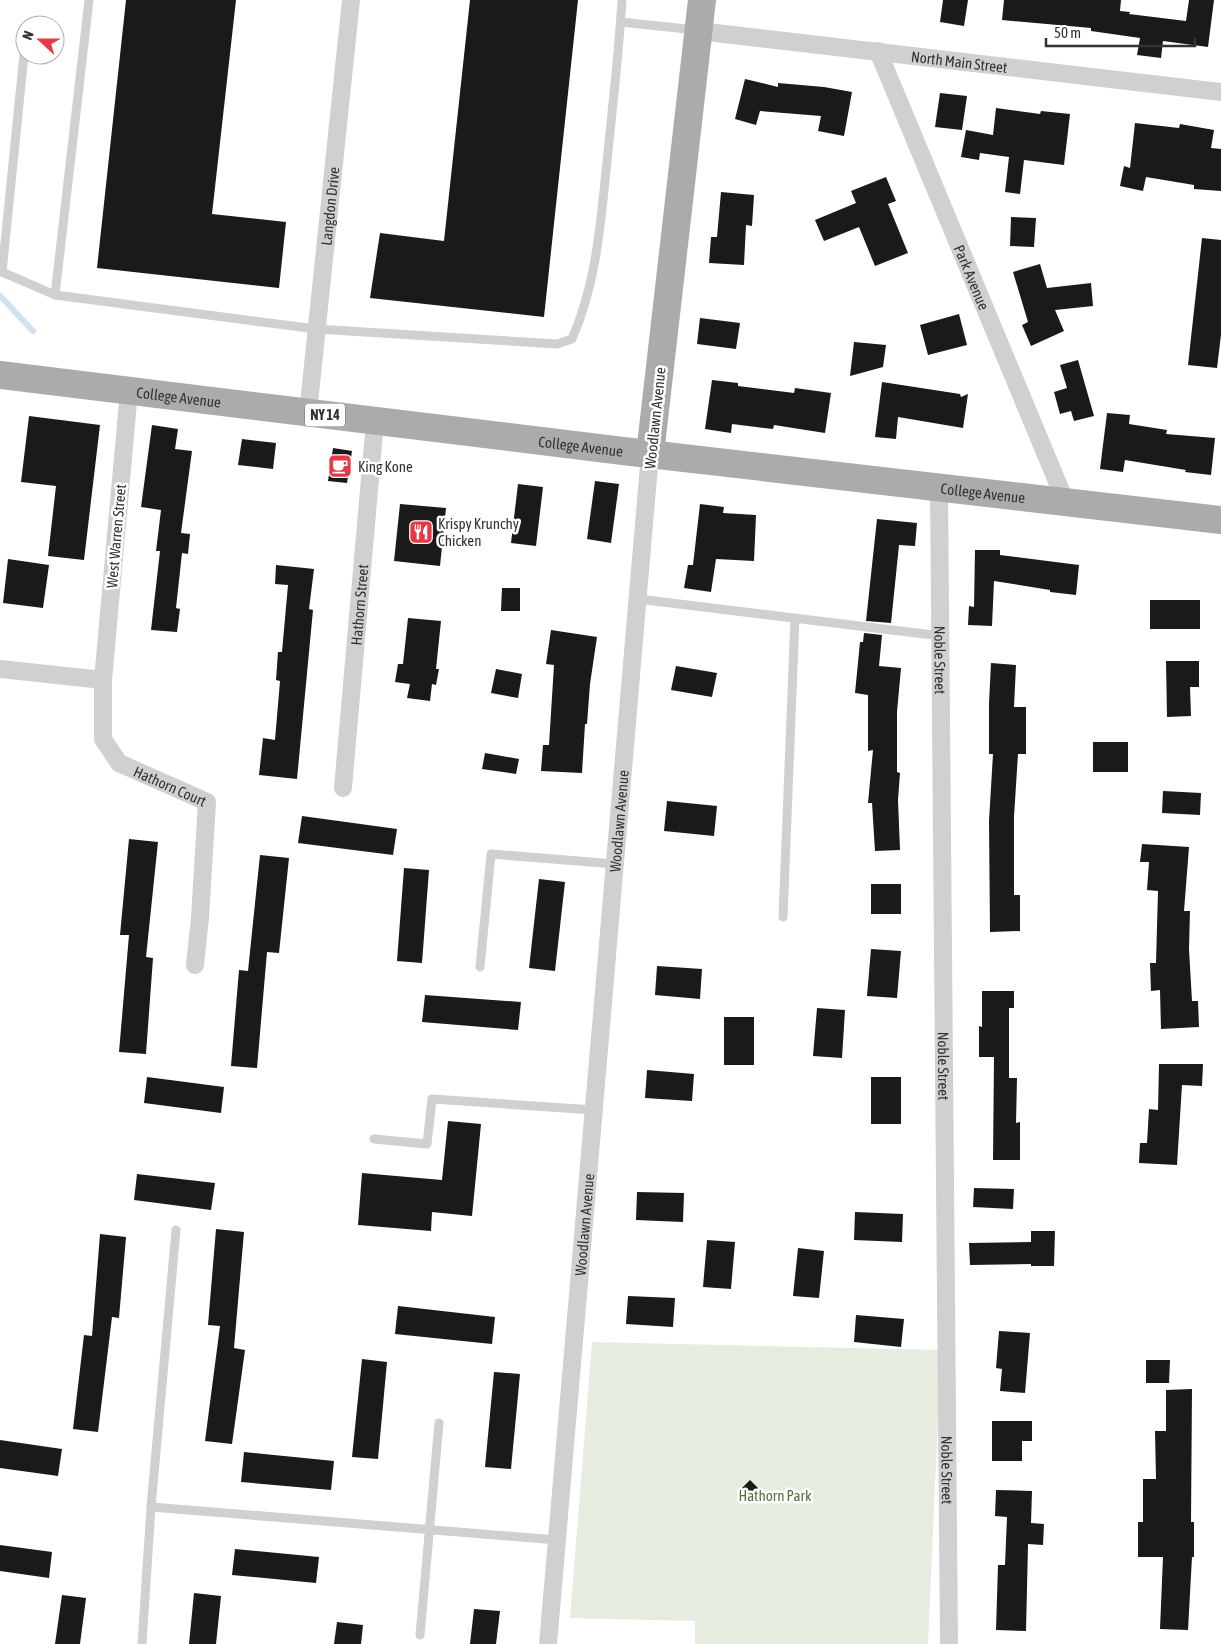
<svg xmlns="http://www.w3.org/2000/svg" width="1221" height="1644" font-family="'Asap Condensed',sans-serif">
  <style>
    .green { fill: #e6ecdf }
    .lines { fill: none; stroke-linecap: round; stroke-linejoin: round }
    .stream { stroke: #cfe2ee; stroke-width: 6 }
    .building { fill: #1a1a1a }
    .service { stroke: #d0d0d0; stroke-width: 9 }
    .minor { stroke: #d0d0d0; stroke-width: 18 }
    .primary { stroke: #ababab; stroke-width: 28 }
    .labels { text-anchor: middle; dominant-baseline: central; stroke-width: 5; stroke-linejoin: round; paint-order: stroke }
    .shield { fill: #fff; stroke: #707070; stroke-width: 1 }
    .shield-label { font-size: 14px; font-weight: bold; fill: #333 }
    .street-label { font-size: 15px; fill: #333; stroke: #fff }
    .poi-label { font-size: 15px; fill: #333; stroke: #fff; text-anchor: start }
    .park-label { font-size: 15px; fill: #56703f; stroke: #fff }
  </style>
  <rect width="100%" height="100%" fill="#fff"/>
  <path class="green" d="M592,1342L941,1350L928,1644H695V1621L570,1618Z"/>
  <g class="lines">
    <path class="stream" d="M0,296L33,331"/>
  </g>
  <g class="building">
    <path d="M126,0H236L212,214L286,222L279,288L97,268Z"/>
    <path d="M470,0H578L544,317L370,298L380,233L444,241Z"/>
    <path d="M943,0H968L964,26L940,22Z"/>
    <path d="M1004,0H1121L1120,11L1130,12L1129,14L1186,21L1189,0H1214L1208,47L1163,41L1161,58L1137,55L1140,38L1091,31V28L1002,20Z"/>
    <path d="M745,79L778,87V83L824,87L852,92L844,136L818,131L821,116L760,111L756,125L735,119Z"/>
    <path d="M940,93L967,96L962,130L935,127Z"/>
    <path d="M996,108L1040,114L1041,111L1070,114L1064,165L1024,160L1020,194L1005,192L1009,157L980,153L979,160L961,157L966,130L993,135Z"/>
    <path d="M1135,123L1179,128L1180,124L1214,130L1211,148L1221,149V191L1194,189V185L1146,177L1143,191L1120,186L1124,166L1130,168Z"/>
    <path d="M886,177L896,201L888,204L908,253L875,266L859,227L824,241L815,220L856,203L851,191Z"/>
    <path d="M721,192L754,195L752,226L746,225L744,265L709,263L711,237H717Z"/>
    <path d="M1011,217L1036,218L1034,247L1010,246Z"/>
    <path d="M1202,238L1221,240V335L1217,368L1188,365Z"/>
    <path d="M1040,264L1047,288L1091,283L1093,306L1055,310L1064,331L1031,346L1022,325L1028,322L1013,272Z"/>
    <path d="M959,314L967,345L928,355L920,325Z"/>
    <path d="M700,318L740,323L736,349L697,344Z"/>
    <path d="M854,342L886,345L883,367L850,376Z"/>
    <path d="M1078,360L1094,416L1074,421L1071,411L1060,414L1054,392L1067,388L1060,365Z"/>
    <path d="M712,380L738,383V386L794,393L795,388L831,393L825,433L774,425L773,429L732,424L731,433L705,429Z"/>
    <path d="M882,382L960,394L961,397L968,394L963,428L898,417L896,439L875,437Z"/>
    <path d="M1107,413L1130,415L1129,424L1167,430L1166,434L1215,438L1211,475L1185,472L1186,470L1125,460L1123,472L1100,469Z"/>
    <path d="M29,416L100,425L84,560L48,556L56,486L21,482Z"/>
    <path d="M152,425L178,429L175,449L192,451L181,533L190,534L188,554L182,553L176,608L180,609L177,632L151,630L160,551H156L161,510L141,507Z"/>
    <path d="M242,439L276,443L273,469L238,465Z"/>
    <path d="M333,448L352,451L347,483L328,481Z"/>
    <path d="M595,481L619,484L611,543L587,539Z"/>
    <path d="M518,484L543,487L536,546L511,543Z"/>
    <path d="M400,504L446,508L440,566L394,561Z"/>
    <path d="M700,504L724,507L723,513L756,515L754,561L716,559L711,592L684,588L688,565H693Z"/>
    <path d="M877,519L917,523L915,546L899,545L891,623L866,621Z"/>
    <path d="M975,550H1000V555L1079,565L1076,595L1050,592V590L994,581L992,626L968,625L969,606L974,607Z"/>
    <path d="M8,559L49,565L43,608L3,603Z"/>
    <path d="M276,565L314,569L309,609L313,610L297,779L259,775L263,738L275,740L280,681L276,680L278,652H282L288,585L275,584Z"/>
    <path d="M502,588H520V611H501Z"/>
    <rect x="1150" y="600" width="50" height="29"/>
    <path d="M408,618L441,621L436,669H439L436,685L432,684L430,701L407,698L410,684L395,682L398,664H403Z"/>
    <path d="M551,630L597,637L590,684L587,724H585L582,773L541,771L543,745H549L554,665L546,664Z"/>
    <path d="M864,633L882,635L879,666L901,668L897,712V772L900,773L898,800L900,850L875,851L872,803H868L873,750L868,751V695L855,693L860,642H863Z"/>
    <path d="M1166,661H1199V687H1190L1191,716L1167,717Z"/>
    <path d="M991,663L1016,665L1014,707H1026V754H1018L1014,817V895H1020V931L990,932L989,821L993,754H989V703Z"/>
    <path d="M676,666L717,673L712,697L671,690Z"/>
    <path d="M496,669L522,674L518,698L491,693Z"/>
    <rect x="1093" y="742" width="35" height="30"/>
    <path d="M485,753L519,759L516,774L482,769Z"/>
    <path d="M1163,791L1201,793L1200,815L1162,813Z"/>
    <path d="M667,801L717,806L714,836L664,831Z"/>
    <path d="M302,816L397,829L393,855L298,843Z"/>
    <path d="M129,839L158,842L146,957L153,958L146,1054L119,1052L129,935H120Z"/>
    <path d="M1142,844L1189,847L1184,911H1190L1189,949L1192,1001H1198L1199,1027L1161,1029L1160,990L1151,991L1150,963H1156L1158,891L1147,890L1149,862H1140Z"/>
    <path d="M260,855L289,858L279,953L267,952L257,1068L231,1066L239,970L248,971Z"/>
    <path d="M404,868L429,870L422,963L397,961Z"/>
    <path d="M539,879L565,882L555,971L529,968Z"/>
    <rect x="871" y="884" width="30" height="30"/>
    <path d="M871,949L901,951L897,998L867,996Z"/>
    <path d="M657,966L702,969L700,999L655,995Z"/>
    <path d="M982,991H1014V1008H1009V1078H1017L1016,1123L1020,1122V1160H993L994,1057H979V1026L982,1027Z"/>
    <path d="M425,995L521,1002L518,1030L422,1022Z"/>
    <path d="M817,1008L845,1010L842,1058L813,1056Z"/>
    <rect x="724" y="1017" width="30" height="48"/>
    <path d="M1159,1064H1203L1202,1086L1182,1085L1177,1165L1139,1163L1140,1143H1147L1149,1109L1158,1110Z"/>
    <path d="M647,1070L694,1074L692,1101L645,1098Z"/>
    <path d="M147,1077L224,1087L221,1113L144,1103Z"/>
    <rect x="871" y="1077" width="30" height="47"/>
    <path d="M448,1121L481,1124L472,1216L432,1212L431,1231L358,1225L362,1173L442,1180Z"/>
    <path d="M137,1174L215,1183L211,1210L134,1200Z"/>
    <path d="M974,1188L1014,1189L1013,1209L973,1207Z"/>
    <path d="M637,1192L684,1193L683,1222L636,1220Z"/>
    <path d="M855,1212L903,1214L902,1242L854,1240Z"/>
    <path d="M216,1229L244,1232L234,1348L245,1350L232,1444L205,1441L220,1326L208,1325Z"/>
    <path d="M1031,1231H1055L1054,1266H1031V1264L970,1265L969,1243L1031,1242Z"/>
    <path d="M100,1234L126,1237L119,1318L112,1317L98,1432L73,1429L84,1335L92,1336Z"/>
    <path d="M707,1240L735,1242L731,1289L703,1287Z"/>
    <path d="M798,1248L824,1251L819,1298L793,1296Z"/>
    <path d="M628,1296L675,1298L673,1327L626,1324Z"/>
    <path d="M398,1306L495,1317L492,1344L395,1334Z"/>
    <path d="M856,1315L904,1319L901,1347L854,1342Z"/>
    <path d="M999,1331L1030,1333L1025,1393L1000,1391L1002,1369L996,1368Z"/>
    <path d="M362,1359L387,1362L378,1459L352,1457Z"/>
    <path d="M1146,1360H1170L1169,1383H1146Z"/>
    <path d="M494,1372L520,1374L511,1469L485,1467Z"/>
    <path d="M1192,1389L1191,1522H1194V1557H1192L1188,1630L1160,1629L1163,1557H1138V1522H1143V1479H1156L1155,1431H1166V1390Z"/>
    <path d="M992,1421H1032V1441H1022V1461H992Z"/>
    <path d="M0,1440L62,1449L58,1476L0,1468Z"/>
    <path d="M244,1452L334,1461L331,1490L241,1482Z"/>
    <path d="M750,1480L762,1492L751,1503L739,1491Z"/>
    <path d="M996,1490L1032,1491L1031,1523L1044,1524L1043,1545L1028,1544L1026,1631L996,1630L998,1565H1005L1007,1517L995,1516Z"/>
    <path d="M0,1545L52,1552L49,1578L0,1571Z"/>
    <path d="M235,1549L319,1557L316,1583L232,1575Z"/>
    <path d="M194,1593L221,1596L216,1644H189Z"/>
    <path d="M62,1595L86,1598L80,1644H55Z"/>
    <path d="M474,1609L500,1611L496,1644H470Z"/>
    <path d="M337,1622L363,1625L361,1644H334Z"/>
  </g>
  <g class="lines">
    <g class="service">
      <path d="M621,22L696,30"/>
      <path d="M0,271L55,295L316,329L557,344L572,339C598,279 601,217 608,152C613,102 619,51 622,0"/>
      <path d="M2,272L25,45"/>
      <path d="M55,295L89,0"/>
      <path d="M638,599L941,636"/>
      <path d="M783,917L795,618"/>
      <path d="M480,967L491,854L615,864"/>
      <path d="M374,1139L427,1144L432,1099L594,1110"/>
      <path d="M151,1507L557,1540"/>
      <path d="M420,1635L439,1423"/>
      <path d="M142,1644L151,1507L176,1230"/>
    </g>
    <g class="minor">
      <path id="s1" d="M699,31L1221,92"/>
      <path id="s2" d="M878,51L1066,503"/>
      <path id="s3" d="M129,391L103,680V739L119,763L207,802L200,918L195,965"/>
      <path id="s4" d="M308,413L351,0"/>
      <path id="s5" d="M939,488L949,1644"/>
      <path d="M0,669L103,680"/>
      <path id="s6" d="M343,788L375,421"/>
      <path id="s7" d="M548,1644L650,454"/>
    </g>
    <g class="primary">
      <path id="s8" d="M0,375L623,451L1221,520"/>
      <path d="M650,454L702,0"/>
    </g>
  </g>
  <defs>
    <g id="cafe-square" transform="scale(1.25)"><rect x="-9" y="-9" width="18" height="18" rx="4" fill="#e63946" stroke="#fff"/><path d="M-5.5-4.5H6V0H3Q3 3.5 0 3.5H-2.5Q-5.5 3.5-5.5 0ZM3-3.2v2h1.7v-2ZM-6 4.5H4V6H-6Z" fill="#fff"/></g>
    <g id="restaurant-square" transform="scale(1.25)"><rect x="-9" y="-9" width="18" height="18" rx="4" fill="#e63946" stroke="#fff"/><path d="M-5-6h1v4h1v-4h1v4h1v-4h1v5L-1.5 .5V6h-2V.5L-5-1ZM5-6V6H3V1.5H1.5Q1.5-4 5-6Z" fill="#fff"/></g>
  </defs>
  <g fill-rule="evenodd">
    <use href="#cafe-square" x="340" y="466"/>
    <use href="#restaurant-square" x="421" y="532"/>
  </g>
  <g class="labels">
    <rect class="shield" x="305" y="403.5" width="40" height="23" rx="4"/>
    <g class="shield-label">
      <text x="325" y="415">NY 14</text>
    </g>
    <g class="street-label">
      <text stroke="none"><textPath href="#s1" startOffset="262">North Main Street</textPath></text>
      <text stroke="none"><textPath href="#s4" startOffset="208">Langdon Drive</textPath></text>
      <text stroke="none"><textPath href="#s2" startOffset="245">Park Avenue</textPath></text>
      <text stroke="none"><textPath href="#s8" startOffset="180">College Avenue</textPath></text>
      <text transform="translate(655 418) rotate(-84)">Woodlawn Avenue</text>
      <text stroke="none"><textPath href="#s8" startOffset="585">College Avenue</textPath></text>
      <text stroke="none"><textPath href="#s8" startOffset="990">College Avenue</textPath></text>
      <text transform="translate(116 536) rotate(-85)">West Warren Street</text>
      <text stroke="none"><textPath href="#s6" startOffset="184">Hathorn Street</textPath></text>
      <text stroke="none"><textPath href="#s5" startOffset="172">Noble Street</textPath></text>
      <text stroke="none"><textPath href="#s3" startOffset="434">Hathorn Court</textPath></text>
      <text stroke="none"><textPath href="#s7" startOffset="826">Woodlawn Avenue</textPath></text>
      <text stroke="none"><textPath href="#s5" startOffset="578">Noble Street</textPath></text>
      <text stroke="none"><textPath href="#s7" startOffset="421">Woodlawn Avenue</textPath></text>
      <text stroke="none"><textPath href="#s5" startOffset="982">Noble Street</textPath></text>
    </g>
    <g class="poi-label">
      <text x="358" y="466">King Kone</text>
      <text x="438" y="523">Krispy Krunchy<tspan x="438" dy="17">Chicken</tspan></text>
    </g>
    <g class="park-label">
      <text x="775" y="1495">Hathorn Park</text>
    </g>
  </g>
  <g transform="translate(40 40) rotate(291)"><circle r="24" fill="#ffffff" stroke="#adadad"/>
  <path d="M0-4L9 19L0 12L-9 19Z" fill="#e63946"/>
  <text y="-8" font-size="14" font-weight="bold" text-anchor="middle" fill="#333333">N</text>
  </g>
  <path d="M1046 38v8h149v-8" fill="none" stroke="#333333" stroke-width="2.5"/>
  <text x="1054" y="38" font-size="15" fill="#333333" stroke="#ffffff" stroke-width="4" paint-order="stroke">50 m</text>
</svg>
